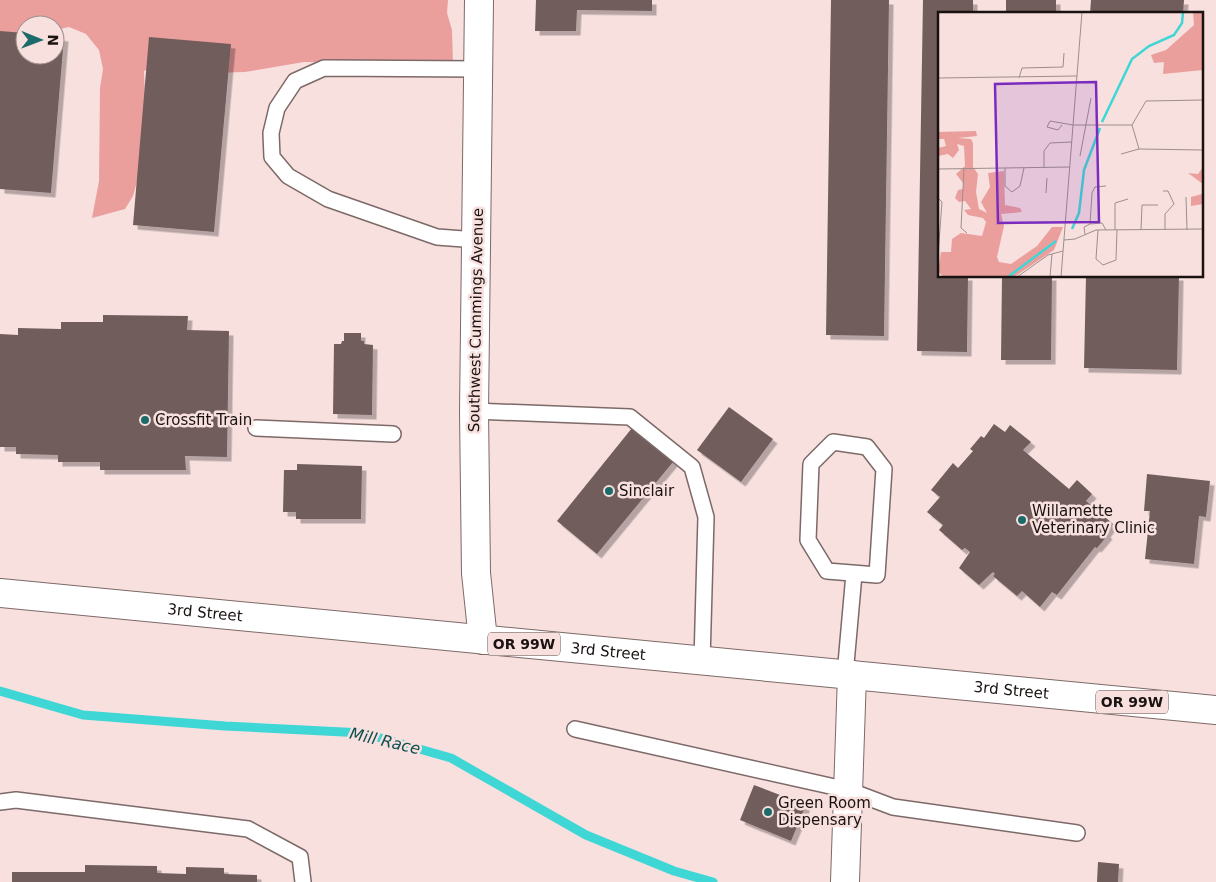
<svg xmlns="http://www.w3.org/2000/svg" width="1216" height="882" font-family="'DejaVu Sans',sans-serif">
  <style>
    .green { fill: #eb9f9d }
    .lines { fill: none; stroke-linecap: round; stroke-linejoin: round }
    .stream { stroke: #3fd6d6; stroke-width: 9 }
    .building { fill: #715d5c; filter: url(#shadow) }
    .lane-casing { stroke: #7d6968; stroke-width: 18 }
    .street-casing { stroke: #7d6968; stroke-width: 30 }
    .highway-casing { stroke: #7d6968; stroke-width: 30 }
    .lane { stroke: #fff; stroke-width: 15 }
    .street { stroke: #fff; stroke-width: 28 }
    .highway { stroke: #fff; stroke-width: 28 }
    .poi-dot { fill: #1d6a6a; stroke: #f7e0de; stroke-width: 2 }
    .labels { text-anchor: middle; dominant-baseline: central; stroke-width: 5; stroke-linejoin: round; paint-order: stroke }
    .shield { fill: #f7e0de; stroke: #5c504e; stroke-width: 1 }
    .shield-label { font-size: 14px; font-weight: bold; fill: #191211 }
    .street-label { font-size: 15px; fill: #191211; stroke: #f7e0de }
    .poi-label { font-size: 15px; fill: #191211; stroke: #f7e0de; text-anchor: start }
    .water-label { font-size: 16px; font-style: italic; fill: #0e4f4f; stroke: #f7e0de }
    .inset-river { fill: none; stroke: #3fd6d6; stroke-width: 2.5 }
    .inset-road { fill: none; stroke: #9e8e8c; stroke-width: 1 }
    .view { fill: #7b2cbf; fill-opacity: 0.15; stroke: #7b2cbf; stroke-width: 2.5 }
    .inset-edge { fill: none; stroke: #191211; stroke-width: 2.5 }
  </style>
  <defs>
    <filter id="shadow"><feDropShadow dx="4.5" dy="4.5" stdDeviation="0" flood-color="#0004"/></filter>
  </defs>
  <rect width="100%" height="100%" fill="#f7e0de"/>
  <path class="green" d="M0,0H448L447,13L452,30L453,63L304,62L245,72L211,73L160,64L144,71L147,146L133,196L125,209L92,218L99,181L100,88L103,69L99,50L86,34L69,27L55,30V25H25V40L0,49Z"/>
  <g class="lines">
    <path class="stream" d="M0,691L83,715L225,726L363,733L451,758L586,835L674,871L713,882"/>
  </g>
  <g class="building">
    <path d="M536,0H652V11L577,10L576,31H535Z"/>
    <path d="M831,0H889L884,336L826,335Z"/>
    <path d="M923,0H973V14H940V276H968L967,352L917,351Z"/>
    <rect x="1006" y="0" width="50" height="14"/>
    <path d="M1091,0H1184L1183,14H1090Z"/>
    <path d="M0,31L25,33V55H55V36L64,37L51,193L0,189Z"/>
    <path d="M149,37L231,44L214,232L133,225Z"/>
    <path d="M1002,276H1052L1051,360H1001Z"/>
    <path d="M1086,276H1179L1177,370L1084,368Z"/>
    <path d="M103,315L188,316L187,330L229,331L227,457L185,456L186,470H100V462H58V455L16,454V447H0V334L18,335V328L61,329V322H103Z"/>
    <path d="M344,333H361V341H364V344L373,345L372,415L333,414L334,344H341L342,341H344Z"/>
    <path d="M729,407L773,439L741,482L697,450Z"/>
    <path d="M994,424L1005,432L1010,425L1031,442L1023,450L1069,489L1077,480L1092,494L1086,501L1113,524L1106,533L1108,535L1097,548L1095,547L1057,595L1052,592L1040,607L1022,591L1017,596L993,576L995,574L993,572L979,585L959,568L970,552L965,548L962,550L939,530L943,525L927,512L940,497L931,490L953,463L958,468L973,451L970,449L981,436L984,438Z"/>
    <path d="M632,428L673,462L597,554L557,521Z"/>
    <path d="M297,464L362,466L361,519H296V512H283L284,470H297Z"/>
    <path d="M1147,474L1210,481L1206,517L1199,516L1194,564L1145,559L1150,511H1144Z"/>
    <path d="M754,785L806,805L791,841L740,820Z"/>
    <path d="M1098,862L1119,864L1118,882H1097Z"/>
    <path d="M85,865L157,866V873L186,874V867L224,868V874L257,875V882H12V872H85Z"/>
  </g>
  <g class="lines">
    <g class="lane-casing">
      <g id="lane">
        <path d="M477,240L437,237L328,199L288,176L272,157L271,133L277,108L295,81L324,68L479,69"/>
        <path d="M474,411L630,417L692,467L706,517L702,661"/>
        <path d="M256,428L393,434"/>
        <path d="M833,442L867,447L884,469L877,575L827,571L808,540L811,464Z"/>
        <path d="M845,675L854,574"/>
        <path d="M575,729L848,790L893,807L1077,833"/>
        <path d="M0,802L16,800L248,829L300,857L303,882"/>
      </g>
    </g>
    <g class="street-casing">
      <g id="street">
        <path d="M479,0L474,411L476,573L483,640"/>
        <path d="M845,882L852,675"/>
      </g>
    </g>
    <g class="highway-casing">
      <g id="highway">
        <path id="s1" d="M0,593L1216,710"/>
      </g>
    </g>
    <use href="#lane" class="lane"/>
    <use href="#street" class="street"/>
    <use href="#highway" class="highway"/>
  </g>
  <g class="poi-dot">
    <circle cx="145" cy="420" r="5"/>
    <circle cx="609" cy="491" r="5"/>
    <circle cx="1022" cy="520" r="5"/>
    <circle cx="768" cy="812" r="5"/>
  </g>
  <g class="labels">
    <g class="shield">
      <rect x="488" y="632.5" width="72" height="23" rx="4"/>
      <rect x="1096" y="690.5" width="72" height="23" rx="4"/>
    </g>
    <g class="shield-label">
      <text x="524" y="644">OR 99W</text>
      <text x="1132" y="702">OR 99W</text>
    </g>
    <g class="street-label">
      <text transform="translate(476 320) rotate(-89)">Southwest Cummings Avenue</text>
      <text stroke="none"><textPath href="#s1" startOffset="206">3rd Street</textPath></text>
      <text stroke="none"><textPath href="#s1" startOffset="611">3rd Street</textPath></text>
      <text stroke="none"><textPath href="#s1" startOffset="1016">3rd Street</textPath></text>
    </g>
    <g class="poi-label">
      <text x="155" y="420">Crossfit Train</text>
      <text x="619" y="491">Sinclair</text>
      <text x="1032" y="511">Willamette<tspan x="1032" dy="17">Veterinary Clinic</tspan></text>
      <text x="778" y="803">Green Room<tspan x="778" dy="17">Dispensary</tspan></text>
    </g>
    <g class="water-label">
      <text transform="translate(385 741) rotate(13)">Mill Race</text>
    </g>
  </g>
  <g transform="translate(938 12)">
    <rect width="265" height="265" fill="#f7e0de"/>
    <path d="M255,0H265V58L225,62L226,50L216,51L213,43L228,38L256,13ZM38,119L39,124L20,126L33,127L35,131V155L40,162L38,180L41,197L49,201L43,190L52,175L50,161L66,159L67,193L82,196L84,200L63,202L66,214L59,245L61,250L73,252L99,234L114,215H125L116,238L76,265H6L0,260L3,240H13L14,227L23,221L44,224L48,210L45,206L30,203L26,198L33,197L27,189L21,190L17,186L20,178L25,177V171L18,162L27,154L26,134L19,132L21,138L15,146L10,142L0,144V136L8,134L6,127H0V120ZM265,155V192L253,194V185L264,182L265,172L250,161L260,162Z" fill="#eb9f9d"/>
    <path class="inset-river" d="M164,110L194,47L211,34L236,23L244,11L245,0M134,217L141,201L146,158L162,116M70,265L118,229"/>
    <path class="inset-road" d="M0,66L139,64M81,66L84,56L125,55L126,41M124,113L120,118L109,115L112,109L135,113M135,113H194L208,89L265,88M194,113L201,137M183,142L201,137L265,138M142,144L153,86M67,156V174L74,180L82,174L86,156M106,156V139L112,131L134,130M0,157L132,155M26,157L23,216L29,221M225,179H230L236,192L227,202V218M108,181L109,166M248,185L249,218M0,186L4,190L0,243M152,212L164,211L168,218M160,218L158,247L165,253L178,248L179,218M177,218V191L190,187M203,218L204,193H220M147,222L146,215L152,212L154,181L157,175L168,174M126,228L137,227L158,218L265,217M79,265L110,243L125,239M112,265L114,242M123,265L144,0"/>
    <path class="view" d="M158,70L161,210L60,211L57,72Z"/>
    <rect width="265" height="265" class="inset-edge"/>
  </g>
  <g transform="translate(40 40) rotate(91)"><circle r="24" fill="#f7e0de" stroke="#9e8e8c"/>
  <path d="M0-4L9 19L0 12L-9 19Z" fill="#1d6a6a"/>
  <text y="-8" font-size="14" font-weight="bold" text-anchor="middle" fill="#191211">N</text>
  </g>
</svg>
